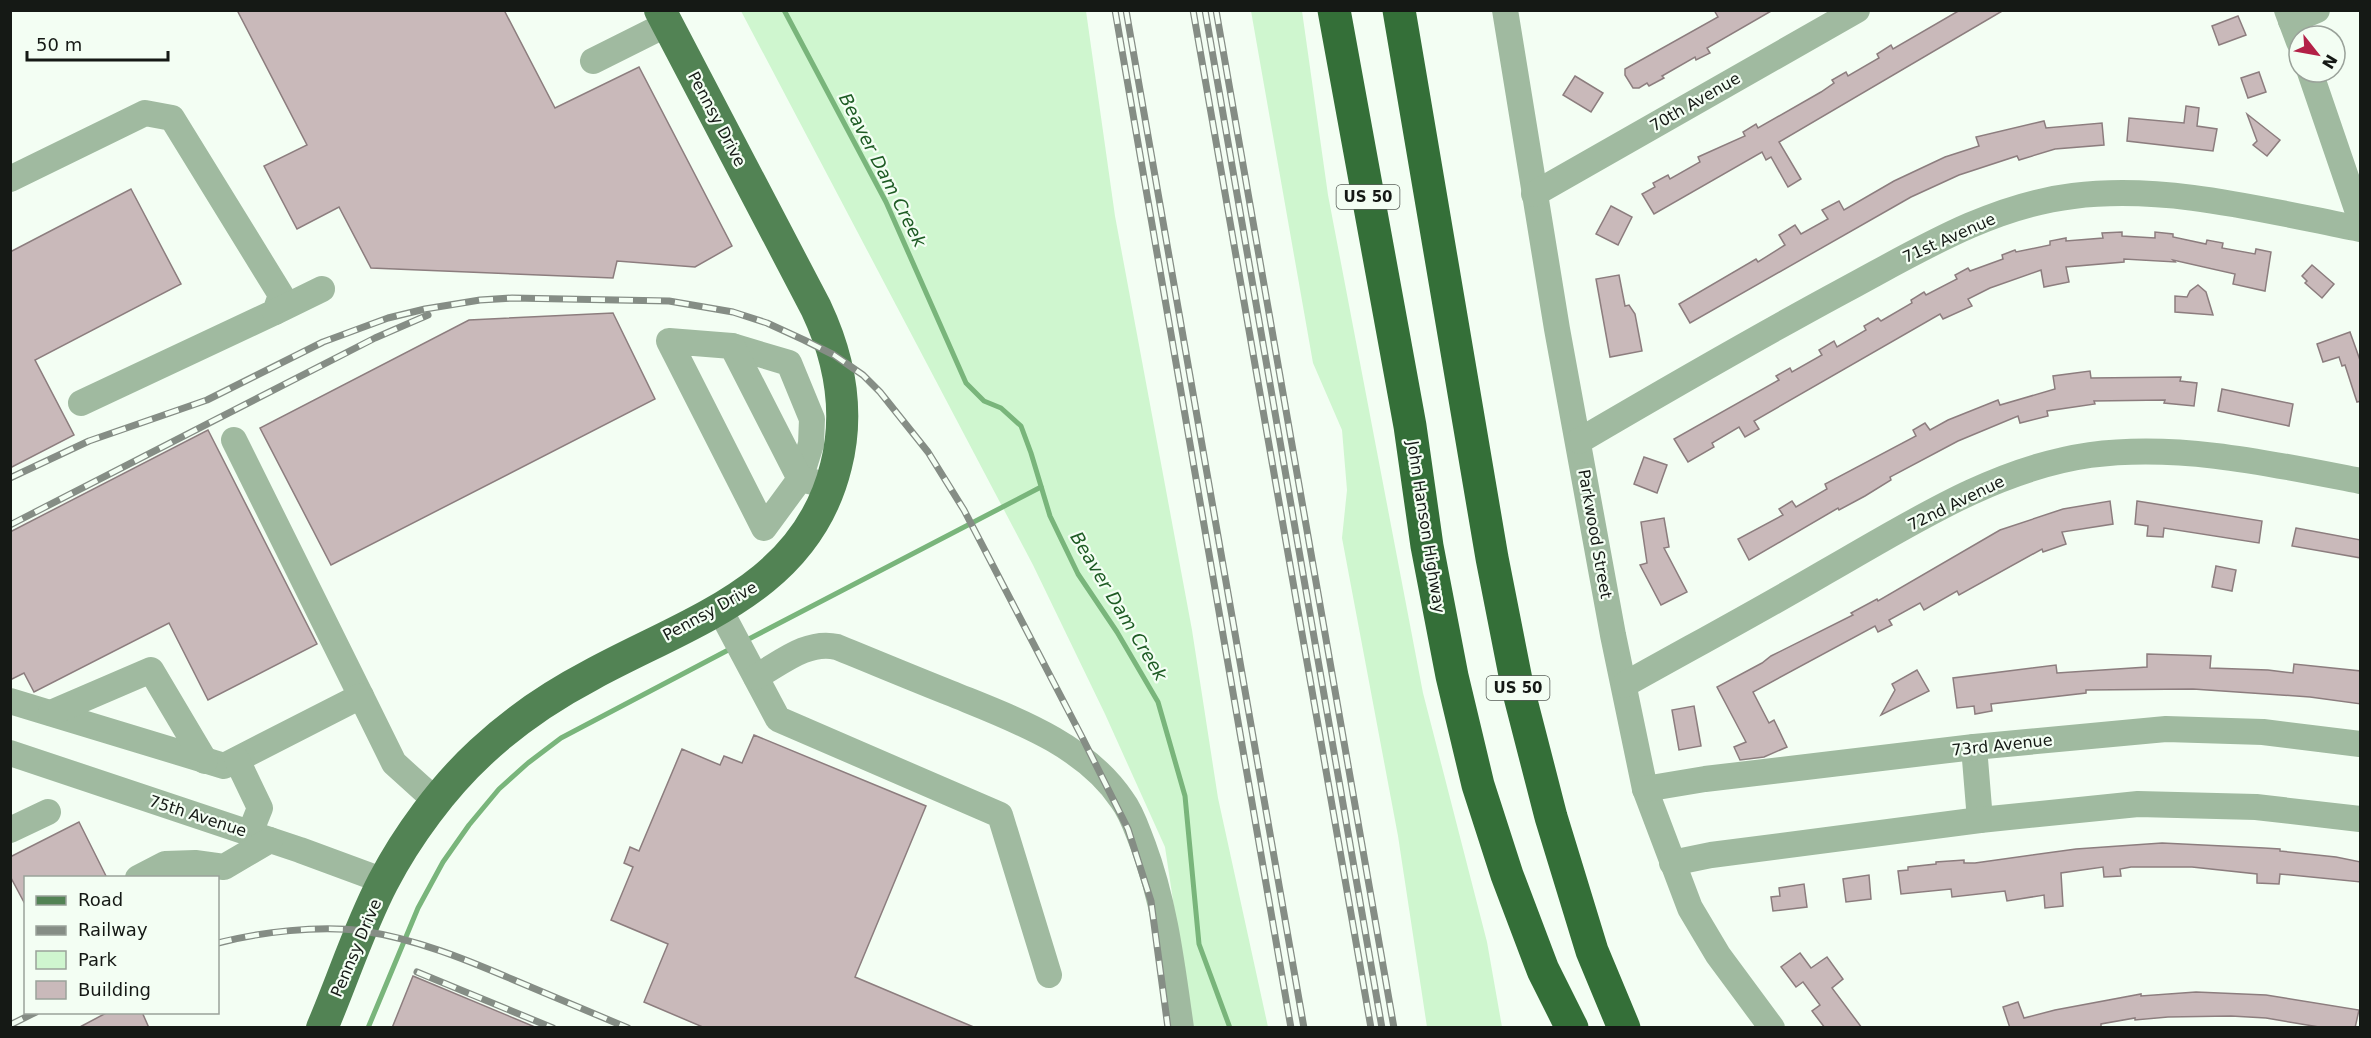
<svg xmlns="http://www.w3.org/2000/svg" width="2371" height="1038" font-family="'DejaVu Sans',sans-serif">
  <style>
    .green { fill: #cff6cf }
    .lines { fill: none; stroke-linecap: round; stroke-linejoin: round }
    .stream { stroke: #79b57b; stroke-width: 5 }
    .building { fill: #c9b9ba; stroke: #8c7d7e; stroke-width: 1.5 }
    .minor { stroke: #a0baa0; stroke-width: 26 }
    .major { stroke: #528354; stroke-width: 32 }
    .highway { stroke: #346f38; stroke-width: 33 }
    .rail-casing { stroke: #858d85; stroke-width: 7 }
    .rail { stroke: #f3fef3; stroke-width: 4.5; stroke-dasharray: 14; stroke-linecap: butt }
    .labels { text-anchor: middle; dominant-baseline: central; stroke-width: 4.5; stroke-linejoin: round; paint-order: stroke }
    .shield { fill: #f3fef3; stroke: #585e58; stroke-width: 1.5 }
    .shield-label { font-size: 15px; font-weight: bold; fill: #151915 }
    .street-label { font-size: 16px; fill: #151915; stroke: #f3fef3 }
    .water-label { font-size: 18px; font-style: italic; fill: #1d5b23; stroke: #f3fef3 }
  </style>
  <rect width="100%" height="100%" fill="#f3fef3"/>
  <g class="green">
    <path d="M741,11H1086L1115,216L1192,630L1218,798L1268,1027H1192L1165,847L1105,714L1033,565Z"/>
    <path d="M1251,11H1302L1328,195L1423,693L1487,942L1502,1027H1427L1398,836L1342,538L1347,490L1342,430L1313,363Z"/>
  </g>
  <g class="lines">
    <g class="stream">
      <path d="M784,10L886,202L966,383L984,401L1001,408L1021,426L1031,453L1050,516L1078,574L1117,632L1158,702L1185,796L1199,944L1230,1028"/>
      <path d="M745,641L1041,487"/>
      <path d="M368,1028L418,908L443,862L469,825L499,789L528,763L561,738L732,648"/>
    </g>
  </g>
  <g class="building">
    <path d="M237,10H504L555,108L639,67L732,246L695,267L617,261L613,278L371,268L339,207L297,229L264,166L307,145Z"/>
    <path d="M1714,10H1773L1707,48L1710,53L1696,60L1695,57L1662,76L1664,78L1649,86L1647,83L1639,88H1633L1625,75V69L1718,17Z"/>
    <path d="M1960,10H2004L1779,142L1801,179L1788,187L1771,157L1766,160L1762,152L1654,214L1642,194L1655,187L1653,183L1668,175L1670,179L1700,162L1698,157L1745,136L1743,132L1756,124L1758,128L1821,92L1834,83L1832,80L1846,72L1848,76L1879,58L1877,54L1891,45L1893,49Z"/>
    <path d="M2238,16L2246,35L2219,45L2212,26Z"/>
    <path d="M2259,72L2266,92L2248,98L2241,78Z"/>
    <path d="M1575,76L1603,93L1591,112L1563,95Z"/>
    <path d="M2186,106L2199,108L2197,126L2217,129L2213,151L2127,141L2129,118L2184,123Z"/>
    <path d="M2247,114L2280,140L2267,156L2253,145L2257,141Z"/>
    <path d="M2044,121L2046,128L2102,123L2104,145L2055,149L2019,160L2017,156L1959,175L1911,197L1690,323L1679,304L1756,259L1758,262L1785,245L1779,235L1795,225L1801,234L1828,219L1822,210L1839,201L1844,210L1894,181L1945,157L1979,146L1976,137Z"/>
    <path d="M131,189L181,284L35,360L74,435L10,468V252Z"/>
    <path d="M1611,206L1632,217L1618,245L1596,234Z"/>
    <path d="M2122,232V236L2155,238V232L2173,234V237L2206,244L2207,240L2223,243L2222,248L2255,254L2256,249L2271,252L2265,291L2233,284L2235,274L2173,260L2175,262L2124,259V262L2066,267L2069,282L2044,287L2041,270L1990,288L1968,299L1972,306L1943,319L1940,314L1754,421L1759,429L1745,437L1739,427L1712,443L1714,447L1688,462L1674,439L1779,380L1776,376L1790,368L1792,372L1822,355L1819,350L1834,341L1837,347L1866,330L1864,326L1878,318L1881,321L1912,303L1911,300L1924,292L1926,295L1957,279L1955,275L1968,268L1970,271L2003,259L2002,255L2015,250L2016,252L2050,245V241L2066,238V241L2103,238L2102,233Z"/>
    <path d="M2312,265L2334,284L2322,298L2305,283L2307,281L2302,276Z"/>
    <path d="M1619,275L1625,306L1629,305L1635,314L1642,351L1610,357L1596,279Z"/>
    <path d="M2198,285L2206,292L2213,315L2175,312V296L2187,297L2190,291Z"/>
    <path d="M613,313L655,399L331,565L260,428L469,320Z"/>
    <path d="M2350,332L2361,363V401L2357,402L2345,365L2342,366L2339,357L2323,362L2317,344Z"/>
    <path d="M2090,371L2091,378L2181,377L2180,381L2197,383L2194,406L2164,403L2165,400L2094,401L2095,404L2047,411L2048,416L2020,423L2018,416L1958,441L1890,477L1891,480L1865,496L1839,510L1838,508L1749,560L1738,539L1783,515L1779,509L1792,501L1796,507L1827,489L1825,484L1916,436L1913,430L1925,423L1930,430L1948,420L1998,400L2000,405L2055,389L2053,376Z"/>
    <path d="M2222,389L2293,404L2289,426L2218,411Z"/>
    <path d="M208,430L317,644L208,700L169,623L34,692L24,673L10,680V532Z"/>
    <path d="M1644,457L1667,465L1657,493L1634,484Z"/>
    <path d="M2110,501L2113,524L2062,532L2066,544L2043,552L2042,549L1959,595L1957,591L1924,610L1920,603L1889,620L1892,625L1878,632L1875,626L1753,692L1769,723L1774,720L1787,747L1764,757L1740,760L1734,747L1746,742L1717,687L1762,663L1771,656L1853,615L1851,613L1877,599L1878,601L2000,530L2063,509Z"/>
    <path d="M2137,501L2262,521L2259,543L2164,528L2163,537L2147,536L2148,526L2135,524Z"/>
    <path d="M1664,518L1669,547L1664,548L1687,592L1661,605L1640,565L1647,563L1641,522Z"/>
    <path d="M2296,528L2361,540V558L2292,546Z"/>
    <path d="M2216,566L2236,570L2232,591L2212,587Z"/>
    <path d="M2147,654L2211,656L2210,668L2268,670L2293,673L2294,664L2361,671V704L2310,697L2193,689L2086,690V693L1991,704L1992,711L1975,714L1974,706L1957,708L1953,678L2056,665L2057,673L2147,667Z"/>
    <path d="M1917,670L1929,691L1881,715L1895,690L1892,684Z"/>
    <path d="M1694,706L1701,746L1679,750L1672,710Z"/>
    <path d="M754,735L926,806L855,977L976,1028H705L644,1002L668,944L611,920L633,867L624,863L630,847L639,851L682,749L720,765L724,756L742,763Z"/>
    <path d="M79,822L107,878H26V906L10,876V857Z"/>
    <path d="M2162,843L2264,848L2280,849V851L2336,857L2361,862V882L2280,874L2279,884L2257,883V874L2192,867H2131L2120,869L2121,876L2104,877L2103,867L2061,873L2063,906L2045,908L2044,895L2007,901L2005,891L1952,897L1951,889L1901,894L1898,871L1908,870V867L1936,864V862L1964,860V863H1975L2076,849Z"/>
    <path d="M1869,875L1871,899L1846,902L1843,879Z"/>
    <path d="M1804,884L1807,907L1773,911L1771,897L1780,896L1779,888Z"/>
    <path d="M1800,953L1811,968L1827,957L1843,979L1832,988L1862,1028H1825L1812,1011L1820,1005L1803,982L1796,987L1781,967Z"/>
    <path d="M413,976L535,1027V1028H392Z"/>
    <path d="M2196,992L2266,995L2359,1010L2355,1028H2325L2266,1018L2231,1016L2168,1017L2135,1020V1018L2101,1024V1028H2010L2003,1007L2018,1002L2024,1018L2055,1010L2141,994V996Z"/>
    <path d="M108,1012H142L149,1028H78Z"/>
  </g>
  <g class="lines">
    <g class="minor">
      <path d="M1505,10L1557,329L1613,635L1645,789L1690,908L1718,955L1772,1028"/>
      <path d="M2287,10L2299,42"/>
      <path d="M2291,21L2317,10"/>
      <path d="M593,61L667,24"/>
      <path d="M2310,72L2360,218"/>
      <path d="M10,179L145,113L172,118L281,295L275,312L81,403"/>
      <path d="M1534,194L1857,10"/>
      <path d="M275,312L322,289"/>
      <path d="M732,346L789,363L812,419L811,444L800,479"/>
      <path d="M234,440L361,696"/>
      <path d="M1579,441C1666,390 1754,339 1843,291C1916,252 1989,206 2073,196C2168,184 2267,211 2360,229"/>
      <path d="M800,479L732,346L669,341L764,528L800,479L831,486"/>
      <path d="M719,608L778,719L1000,815L1049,975"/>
      <path d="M756,677C781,663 807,640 837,647C874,662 912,678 950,693C1011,718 1084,743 1122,800C1132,813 1137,830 1143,845C1165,904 1172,965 1181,1028"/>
      <path d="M1624,685C1690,648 1757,612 1822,574C1907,526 1992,469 2090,455C2180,443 2273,464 2360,481"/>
      <path d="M10,701L224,766L361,696L394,763L436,801"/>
      <path d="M51,713L151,670L205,761"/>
      <path d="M1974,747L1980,820"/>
      <path d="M10,753L300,850L384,881"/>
      <path d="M237,760L260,808L250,833"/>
      <path d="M1645,789L1705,779L1974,747L2166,729L2263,732L2360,744"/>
      <path d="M10,830L48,812"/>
      <path d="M1672,863L1711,855L1980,820L2138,804L2256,807L2360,819"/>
      <path d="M138,878L165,864L195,863L224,867L270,840"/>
    </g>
    <path class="major" d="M322,1028C343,979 359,928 383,882C407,836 443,787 481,752C514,721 551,696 591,675C690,621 806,589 836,466C850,411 840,359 816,308L660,10"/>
    <g class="highway">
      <path d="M1334,10L1410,426L1427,546L1452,676L1478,785L1507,875L1543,970L1572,1028"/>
      <path d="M1399,10L1492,558L1517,685L1551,817L1592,951L1624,1028"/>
    </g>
    <g class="rail-casing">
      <g id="rail">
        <path d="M1115,10L1291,1028"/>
        <path d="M1126,10L1304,1028"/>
        <path d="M1193,10L1371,1028"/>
        <path d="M1205,10L1382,1028"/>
        <path d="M1216,10L1394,1028"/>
        <path d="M10,478L89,441L207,400L323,342L388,318L425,309L480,300L512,298L669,301L733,312L767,323L804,340L834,355L863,375L880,392L928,452L964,510L1083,739L1128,829L1151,901L1168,1028"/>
        <path d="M10,525L375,338L428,315"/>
        <path d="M218,943C260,932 319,925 363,931C416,939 465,959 514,980C552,996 590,1012 628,1028"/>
        <path d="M417,972L553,1028"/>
        <path d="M10,1025L36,1012"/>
      </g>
    </g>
    <use href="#rail" class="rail"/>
  </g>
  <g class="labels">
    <g class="shield">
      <rect x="1336.5" y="185" width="63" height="24" rx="4.5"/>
      <rect x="1486.5" y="676" width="63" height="24" rx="4.5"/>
    </g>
    <g class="shield-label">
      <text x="1368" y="197">US 50</text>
      <text x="1518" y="688">US 50</text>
    </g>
    <g class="street-label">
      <text transform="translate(1695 102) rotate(-30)">70th Avenue</text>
      <text transform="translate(717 119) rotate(62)">Pennsy Drive</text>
      <text transform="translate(1949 238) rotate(-24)">71st Avenue</text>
      <text transform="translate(1956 503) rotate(-26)">72nd Avenue</text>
      <text transform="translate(1426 527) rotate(81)">John Hanson Highway</text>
      <text transform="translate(1595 534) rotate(80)">Parkwood Street</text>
      <text transform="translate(710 611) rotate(-29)">Pennsy Drive</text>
      <text transform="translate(2002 745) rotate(-6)">73rd Avenue</text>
      <text transform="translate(198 816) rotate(18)">75th Avenue</text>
      <text transform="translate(356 948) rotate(-67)">Pennsy Drive</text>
    </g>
    <g class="water-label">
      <text transform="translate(883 170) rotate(63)">Beaver Dam Creek</text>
      <text transform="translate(1119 606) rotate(59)">Beaver Dam Creek</text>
    </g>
  </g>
  <rect width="2371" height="1038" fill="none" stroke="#151915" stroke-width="24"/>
  <rect x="24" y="876" width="195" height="138" fill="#f3fef3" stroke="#9aa29a" stroke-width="1.5"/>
  <rect x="36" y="896" width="30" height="9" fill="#528354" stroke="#9aa29a" stroke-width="1.5"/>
  <text x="78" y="906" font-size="18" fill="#151915">Road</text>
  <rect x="36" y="926" width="30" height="9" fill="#858d85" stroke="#9aa29a" stroke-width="1.5"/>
  <text x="78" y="936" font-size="18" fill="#151915">Railway</text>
  <rect x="36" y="951" width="30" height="18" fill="#cff6cf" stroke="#9aa29a" stroke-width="1.5"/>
  <text x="78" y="966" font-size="18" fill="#151915">Park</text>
  <rect x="36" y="981" width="30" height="18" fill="#c9b9ba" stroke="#9aa29a" stroke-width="1.5"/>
  <text x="78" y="996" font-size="18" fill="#151915">Building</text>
  <g transform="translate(2317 54) rotate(121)"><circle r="28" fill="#f3fef3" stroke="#9aa29a" stroke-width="1.5"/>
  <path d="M0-4.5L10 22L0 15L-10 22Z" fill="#b32147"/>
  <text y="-9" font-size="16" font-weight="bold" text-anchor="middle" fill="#151915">N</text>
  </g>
  <path d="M27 51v9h141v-9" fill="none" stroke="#151915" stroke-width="3"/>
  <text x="36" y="51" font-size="18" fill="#151915" stroke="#f3fef3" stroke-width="4.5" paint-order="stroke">50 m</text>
</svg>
